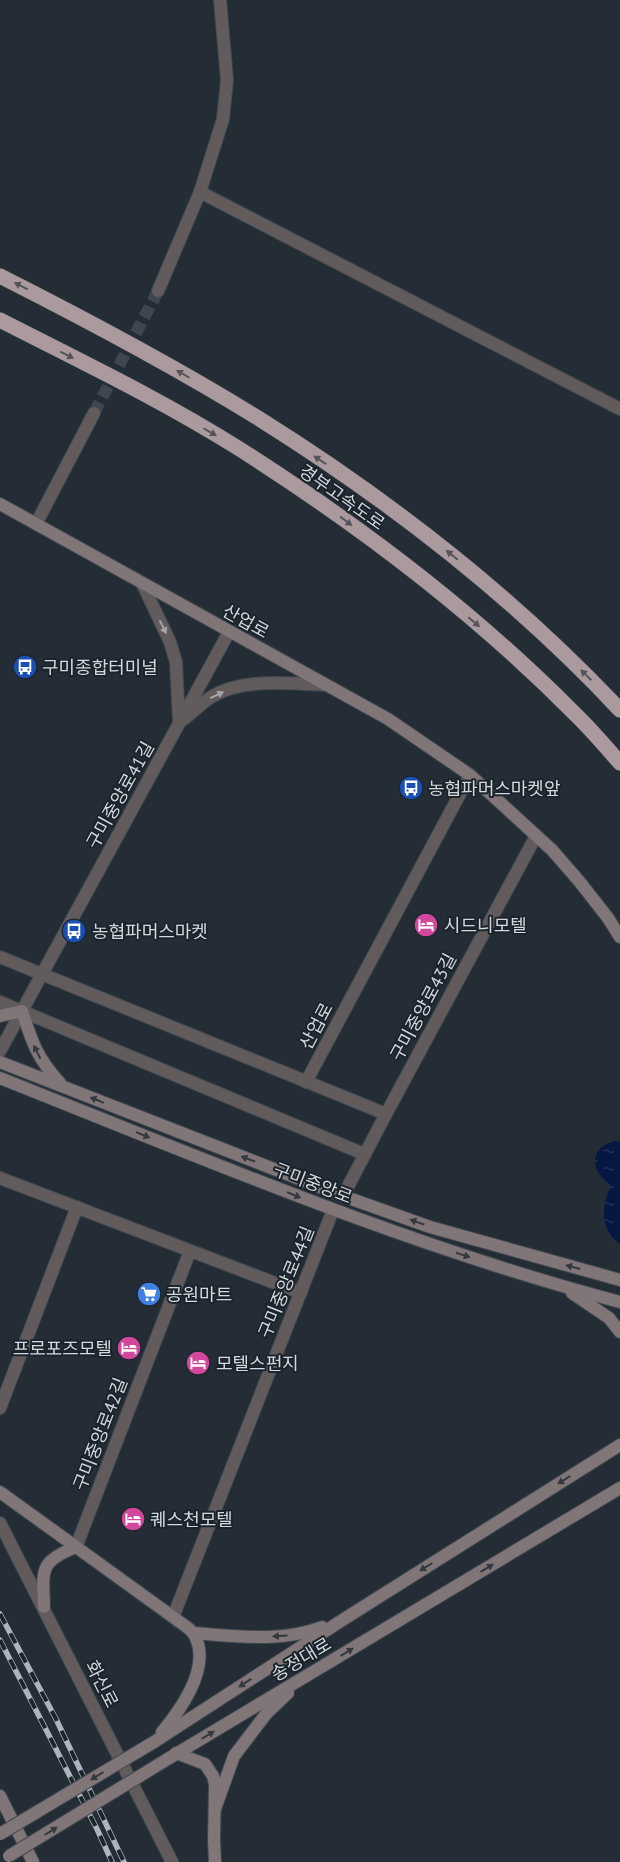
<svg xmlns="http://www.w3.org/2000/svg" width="620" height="1862" font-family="'PT Sans','Noto Sans KR',sans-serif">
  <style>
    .water { fill: url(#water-ripples) }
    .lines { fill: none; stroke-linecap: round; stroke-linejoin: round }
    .street-tunnel { stroke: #3e474f; stroke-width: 12; stroke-dasharray: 12 6; stroke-linecap: butt }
    .street-casing { stroke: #404851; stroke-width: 14 }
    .secondary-casing { stroke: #404851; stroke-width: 14 }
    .highway-casing { stroke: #404851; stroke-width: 16 }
    .street { stroke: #625b5c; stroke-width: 12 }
    .secondary { stroke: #807577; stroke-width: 12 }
    .highway { stroke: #ab9a9d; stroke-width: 15 }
    .rail-casing { stroke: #aeb4bb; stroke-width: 5.5 }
    .rail { stroke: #1b242c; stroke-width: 4; stroke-dasharray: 11; stroke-linecap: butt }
    .secondary-bridge-casing { stroke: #404851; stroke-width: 14; stroke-linecap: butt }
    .secondary-bridge { stroke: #807577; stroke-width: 12 }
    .oneway { fill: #555359 }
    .oneway2 { fill: #a5a6aa }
    .oneway3 { fill: #34383f }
    .labels { text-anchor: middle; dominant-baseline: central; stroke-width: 4; stroke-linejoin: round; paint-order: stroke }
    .street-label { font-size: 18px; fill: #d2d8de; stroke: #1b242c }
    .poi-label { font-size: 18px; fill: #d2d8de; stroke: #1b242c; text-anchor: start }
  </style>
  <defs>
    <pattern id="water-ripples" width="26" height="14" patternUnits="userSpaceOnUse" patternTransform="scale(1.25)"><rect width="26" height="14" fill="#051742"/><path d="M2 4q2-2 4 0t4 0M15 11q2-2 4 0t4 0" fill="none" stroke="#29385d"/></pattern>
  </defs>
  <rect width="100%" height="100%" fill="#242d36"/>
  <path class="water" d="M615,1141L620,1142V1244C599,1230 602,1204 611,1185C590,1171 588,1148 615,1141Z"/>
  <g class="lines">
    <path class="street-tunnel" d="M94,413L158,291"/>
    <g class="street-casing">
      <g id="street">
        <path d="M200,192L620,409"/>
        <path d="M158,291L200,192L223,119L227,80L220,0"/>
        <path d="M36,524L94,413"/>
        <path d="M142,583L170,642L176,662L179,721"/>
        <path d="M184,719C193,712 202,703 211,697C244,677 289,684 326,685"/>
        <path d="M0,957L386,1114"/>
        <path d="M0,1002L364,1154"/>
        <path d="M0,1051L229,632"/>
        <path d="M306,1082L470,775"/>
        <path d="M0,1178L301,1293"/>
        <path d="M343,1196L386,1114L536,836"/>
        <path d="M0,1408L77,1207"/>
        <path d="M0,1523L172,1862"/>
        <path d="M76,1547L190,1251"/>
        <path d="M173,1617L333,1210"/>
      </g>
    </g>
    <g class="secondary-casing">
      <g id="secondary">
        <path d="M0,504L388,719L470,775L552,850L579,881L608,918L620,937"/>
        <path d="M0,1016L22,1011C32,1042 37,1058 60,1083"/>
        <path d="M0,1062L343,1196L430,1227L620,1280"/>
        <path d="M0,1078C204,1159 407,1246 620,1302"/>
        <path d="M572,1293L609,1318L620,1332"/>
        <path d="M0,1492L173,1617C179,1622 190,1628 194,1634C212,1666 182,1708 162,1732"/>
        <path d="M44,1607C43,1571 38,1562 76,1547"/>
        <path d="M193,1633C236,1636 281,1643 322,1627"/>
        <path d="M154,1742L344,1619L620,1445"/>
        <path d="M176,1753L205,1764L213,1776L215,1785L214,1840L215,1862"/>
        <path d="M166,1760L620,1488"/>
        <path d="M0,1796L33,1862"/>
        <path d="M215,1809L234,1756L266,1714L288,1693"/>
      </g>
    </g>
    <g class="highway-casing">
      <g id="highway">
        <path d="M0,276C87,320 174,366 258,418C389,500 514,597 620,710"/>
        <path d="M0,320C80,361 162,400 238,448C356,523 474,612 573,712C590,728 605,746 620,763"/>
      </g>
    </g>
    <use href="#street" class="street"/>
    <use href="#secondary" class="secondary"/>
    <use href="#highway" class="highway"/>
    <g class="rail-casing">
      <g id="rail">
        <path d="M0,1614L56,1719L124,1862"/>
        <path d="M0,1640L97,1829L112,1862"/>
      </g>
    </g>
    <use href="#rail" class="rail"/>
    <g class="secondary-bridge-casing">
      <g id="secondary-bridge">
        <path d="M0,1834L154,1742"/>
        <path d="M9,1856L166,1760"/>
      </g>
    </g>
    <use href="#secondary-bridge" class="secondary-bridge"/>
  </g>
  <defs><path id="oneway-solid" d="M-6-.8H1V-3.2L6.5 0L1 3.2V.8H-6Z" transform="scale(1.25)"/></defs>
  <g class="oneway">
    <use href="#oneway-solid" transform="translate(21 286) rotate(-153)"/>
    <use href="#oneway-solid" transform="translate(67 355) rotate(27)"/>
    <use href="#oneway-solid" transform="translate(183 374) rotate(-150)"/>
    <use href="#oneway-solid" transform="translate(210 432) rotate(30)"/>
    <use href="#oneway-solid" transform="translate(320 460) rotate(-146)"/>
    <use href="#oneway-solid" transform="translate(346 521) rotate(37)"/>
    <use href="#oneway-solid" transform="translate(452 555) rotate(-140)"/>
    <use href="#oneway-solid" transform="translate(474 622) rotate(40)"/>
    <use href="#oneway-solid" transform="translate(586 675) rotate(-136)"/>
  </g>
  <g class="oneway2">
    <use href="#oneway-solid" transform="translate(163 627) rotate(63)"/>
    <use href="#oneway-solid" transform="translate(217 695) rotate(-25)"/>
  </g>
  <g class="oneway3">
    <use href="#oneway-solid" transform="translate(37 1052) rotate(-117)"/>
    <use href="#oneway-solid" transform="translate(97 1100) rotate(-158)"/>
    <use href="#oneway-solid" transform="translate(143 1135) rotate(22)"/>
    <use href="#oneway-solid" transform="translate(248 1159) rotate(-159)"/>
    <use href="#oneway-solid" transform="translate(294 1195) rotate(22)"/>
    <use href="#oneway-solid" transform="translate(417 1222) rotate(-161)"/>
    <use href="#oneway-solid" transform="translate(463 1255) rotate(18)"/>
    <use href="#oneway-solid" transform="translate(573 1267) rotate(-165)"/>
    <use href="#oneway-solid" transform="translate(564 1480) rotate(148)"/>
    <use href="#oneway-solid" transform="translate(426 1567) rotate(148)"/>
    <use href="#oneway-solid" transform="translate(487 1568) rotate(-31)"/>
    <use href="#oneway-solid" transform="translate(280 1636) rotate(176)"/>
    <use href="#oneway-solid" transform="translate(347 1652) rotate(-31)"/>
    <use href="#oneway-solid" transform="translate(245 1683) rotate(147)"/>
    <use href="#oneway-solid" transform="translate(208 1735) rotate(-31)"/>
    <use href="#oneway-solid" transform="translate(97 1776) rotate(149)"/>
    <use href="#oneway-solid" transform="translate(51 1831) rotate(-32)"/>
  </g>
  <defs>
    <g id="bus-disc" transform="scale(1.25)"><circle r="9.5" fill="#1a4fb4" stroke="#1b242c"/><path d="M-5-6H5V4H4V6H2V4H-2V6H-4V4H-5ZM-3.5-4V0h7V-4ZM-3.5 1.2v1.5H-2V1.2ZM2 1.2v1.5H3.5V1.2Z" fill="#fff"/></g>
    <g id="hotel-disc" transform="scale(1.25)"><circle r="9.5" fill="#d1479c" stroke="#1b242c"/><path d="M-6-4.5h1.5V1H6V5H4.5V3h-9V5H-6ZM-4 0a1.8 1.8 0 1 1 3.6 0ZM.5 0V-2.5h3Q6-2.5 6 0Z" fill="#fff"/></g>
    <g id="supermarket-disc" transform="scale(1.25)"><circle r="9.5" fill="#3f7fe0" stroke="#1b242c"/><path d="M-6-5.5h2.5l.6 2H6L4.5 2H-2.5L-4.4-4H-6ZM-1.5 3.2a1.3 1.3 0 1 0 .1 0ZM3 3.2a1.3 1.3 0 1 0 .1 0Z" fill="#fff"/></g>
  </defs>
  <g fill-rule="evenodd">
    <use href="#bus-disc" x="25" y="667"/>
    <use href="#bus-disc" x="411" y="788"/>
    <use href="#hotel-disc" x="426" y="925"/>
    <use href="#bus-disc" x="74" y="931"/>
    <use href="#supermarket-disc" x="149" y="1294"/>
    <use href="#hotel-disc" x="129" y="1348"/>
    <use href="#hotel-disc" x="198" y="1363"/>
    <use href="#hotel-disc" x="133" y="1519"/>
  </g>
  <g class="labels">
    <g class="street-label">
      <text transform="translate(342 497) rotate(35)">경부고속도로</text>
      <text transform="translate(246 621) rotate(29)">산업로</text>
      <text transform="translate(120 795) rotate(-61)">구미중앙로41길</text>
      <text transform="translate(423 1007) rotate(-62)">구미중앙로43길</text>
      <text transform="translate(316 1026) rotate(-62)">산업로</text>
      <text transform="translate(313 1183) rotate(21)">구미중앙로</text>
      <text transform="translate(286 1282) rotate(-68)">구미중앙로44길</text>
      <text transform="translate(100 1434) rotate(-69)">구미중앙로42길</text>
      <text transform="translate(301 1659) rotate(-31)">송정대로</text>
      <text transform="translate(102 1684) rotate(63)">화신로</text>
    </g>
    <g class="poi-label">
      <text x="42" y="667">구미종합터미널</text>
      <text x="428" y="788">농협파머스마켓앞</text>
      <text x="444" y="925">시드니모텔</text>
      <text x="92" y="931">농협파머스마켓</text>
      <text x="166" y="1294">공원마트</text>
      <text x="112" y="1348" text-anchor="end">프로포즈모텔</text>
      <text x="216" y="1363">모텔스펀지</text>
      <text x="150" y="1519">퀘스천모텔</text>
    </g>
  </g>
</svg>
